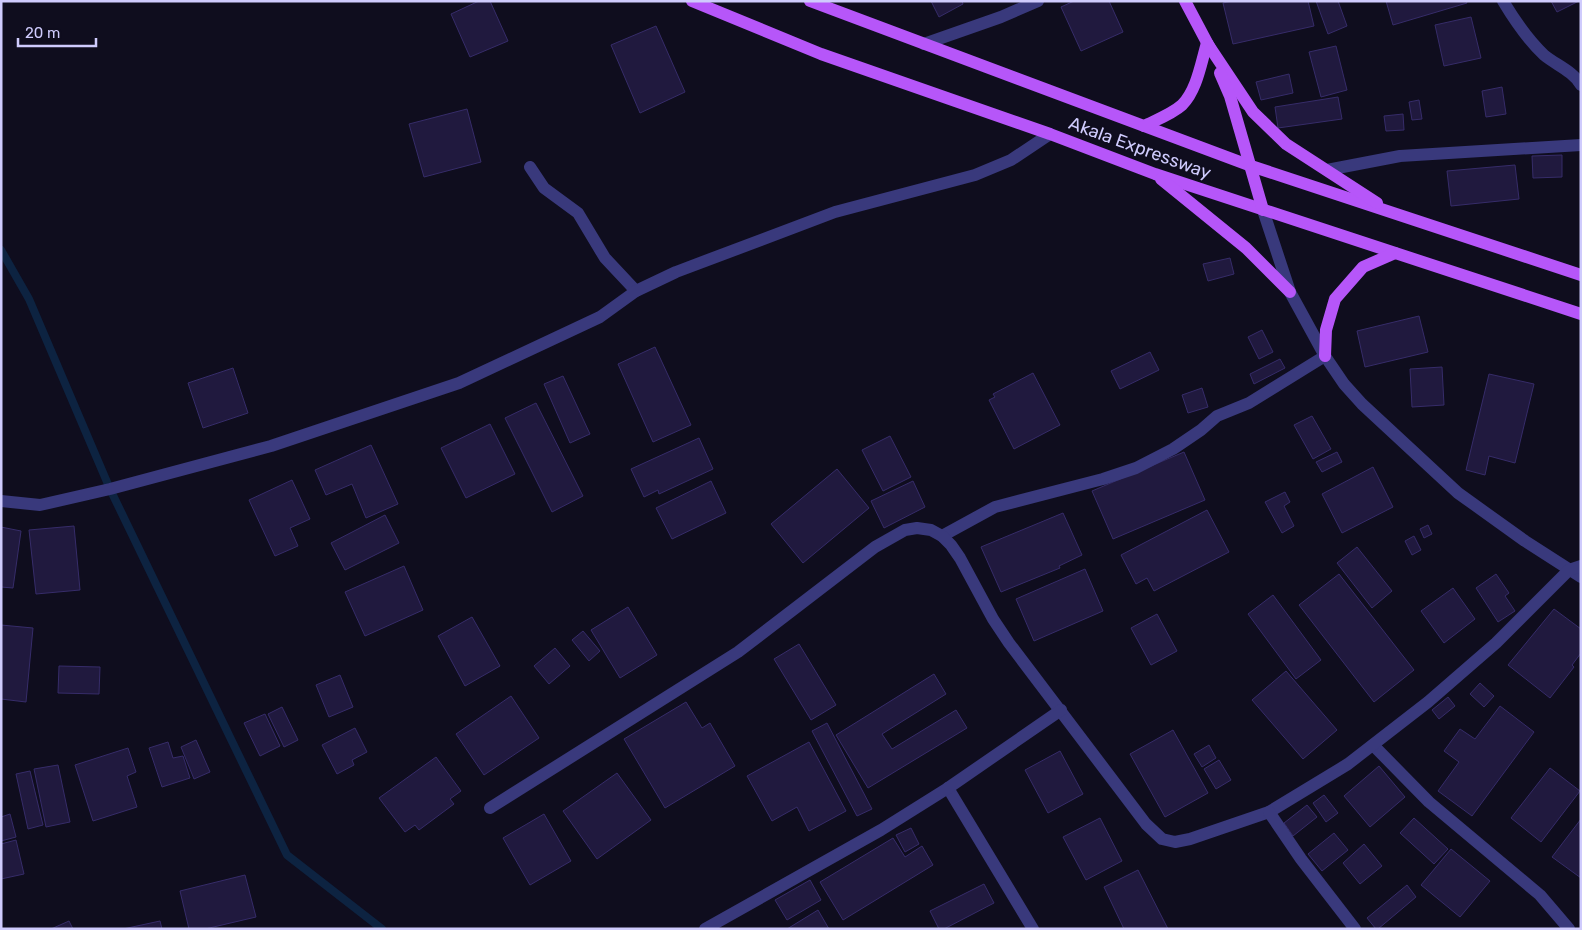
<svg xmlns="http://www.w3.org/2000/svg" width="1582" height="930" font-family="Rubik,sans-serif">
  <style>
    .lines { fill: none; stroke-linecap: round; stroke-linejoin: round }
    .stream { stroke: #0d2341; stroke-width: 8 }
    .building { fill: #20193e; stroke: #362c69 }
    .minor { stroke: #39397c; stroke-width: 12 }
    .major { stroke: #b656f9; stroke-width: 12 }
    .labels { text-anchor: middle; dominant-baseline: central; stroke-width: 4; stroke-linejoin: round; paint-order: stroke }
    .street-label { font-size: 18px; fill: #cfcbfd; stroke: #0f0d1e }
  </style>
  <rect width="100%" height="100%" fill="#0f0d1e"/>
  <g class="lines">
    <path class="stream" d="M1,250L29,299L110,489L287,855L382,929"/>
  </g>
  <g class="building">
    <path d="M479,1H490L508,41L470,57L451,14Z"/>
    <path d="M931,1H962L963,4L939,17Z"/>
    <path d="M1074,1H1109L1123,32L1081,51L1061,7Z"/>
    <path d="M1232,1H1308L1314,26L1233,44L1223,3Z"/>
    <path d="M1316,1H1338L1347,26L1328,34Z"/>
    <path d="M1386,1H1466L1467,3L1393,25Z"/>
    <path d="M1551,1H1579L1557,12Z"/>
    <path d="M1471,17L1481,58L1444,66L1435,25Z"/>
    <path d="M656,26L685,92L640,113L611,45Z"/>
    <path d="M1336,46L1347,90L1321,97L1309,52Z"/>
    <path d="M1289,74L1293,93L1261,100L1256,82Z"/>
    <path d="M1502,87L1506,114L1486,117L1482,91Z"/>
    <path d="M1338,97L1342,119L1278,128L1275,107Z"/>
    <path d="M1419,100L1422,119L1412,120L1409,102Z"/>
    <path d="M467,109L481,162L424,177L409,124Z"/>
    <path d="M1403,114L1404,130L1386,131L1384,116Z"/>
    <path d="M1562,155V177L1533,178L1532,156Z"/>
    <path d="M1515,165L1519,199L1451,206L1447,171Z"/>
    <path d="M1230,258L1234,274L1208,281L1203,264Z"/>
    <path d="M1419,316L1428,352L1365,367L1357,331Z"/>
    <path d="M1262,330L1273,352L1259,359L1248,337Z"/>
    <path d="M655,347L691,425L653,442L618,364Z"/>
    <path d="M1150,352L1159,370L1120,389L1111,371Z"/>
    <path d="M1280,359L1285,368L1254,384L1250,374Z"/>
    <path d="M1442,367L1444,405L1412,407L1410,369Z"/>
    <path d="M233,368L248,413L203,428L188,383Z"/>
    <path d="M1033,373L1060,425L1014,449L989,400L995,397L993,394Z"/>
    <path d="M1489,374L1534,384L1515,463L1489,456L1485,475L1466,470Z"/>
    <path d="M563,376L590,434L570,443L544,384Z"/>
    <path d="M1202,388L1208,407L1188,413L1182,395Z"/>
    <path d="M536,403L583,496L552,512L505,418Z"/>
    <path d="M1312,416L1331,449L1313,459L1294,425Z"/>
    <path d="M490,424L515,474L466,498L441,448Z"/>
    <path d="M890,436L911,477L883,491L862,450Z"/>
    <path d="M699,438L713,469L659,494L658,490L644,497L631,469Z"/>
    <path d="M371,445L398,504L366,518L352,484L326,495L315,470Z"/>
    <path d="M1184,452L1205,500L1113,539L1092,491Z"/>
    <path d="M1337,452L1342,462L1322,472L1316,462Z"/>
    <path d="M1373,467L1393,507L1342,533L1322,494Z"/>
    <path d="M837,469L869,508L803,563L771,524Z"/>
    <path d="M292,480L310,519L290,528L298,546L275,556L249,500Z"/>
    <path d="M711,481L726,513L672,539L656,508Z"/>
    <path d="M913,481L925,507L884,528L871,501Z"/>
    <path d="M1285,492L1290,502L1284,506L1294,526L1282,533L1265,502Z"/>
    <path d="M1207,510L1229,552L1154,591L1147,578L1136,584L1121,555Z"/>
    <path d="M1063,513L1082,555L1059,566L1060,568L1001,592L981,547Z"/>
    <path d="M385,515L399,543L345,570L331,543Z"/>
    <path d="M1428,525L1432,534L1424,538L1420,529Z"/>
    <path d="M74,526L80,590L36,594L29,530Z"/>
    <path d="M1,527L21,531L13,588L1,587Z"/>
    <path d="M1414,536L1421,550L1412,555L1405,541Z"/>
    <path d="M1357,547L1392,591L1372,608L1337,563Z"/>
    <path d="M404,566L423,610L365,636L345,592Z"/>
    <path d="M1085,569L1103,611L1034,641L1016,599Z"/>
    <path d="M1339,574L1414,670L1374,702L1299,605Z"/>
    <path d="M1496,574L1509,593L1505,596L1515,611L1498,622L1476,588Z"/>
    <path d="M1453,588L1475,619L1444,643L1421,611Z"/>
    <path d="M1273,595L1321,660L1296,679L1248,614Z"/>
    <path d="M628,607L657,655L620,678L591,630Z"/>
    <path d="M1554,609L1581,629V653L1572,665L1574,667L1550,698L1508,665Z"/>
    <path d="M1157,614L1177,651L1151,665L1131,628Z"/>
    <path d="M472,617L500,666L465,686L438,636Z"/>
    <path d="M1,625L33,628L26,702L1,699Z"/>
    <path d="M583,631L600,651L589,661L572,640Z"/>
    <path d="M799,644L836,705L811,720L774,659Z"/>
    <path d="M555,648L570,666L549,684L534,666Z"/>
    <path d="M59,666L100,667L99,694L58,693Z"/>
    <path d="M1286,671L1337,730L1303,759L1252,700Z"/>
    <path d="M934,674L946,694L882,734L892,749L956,710L967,728L868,788L836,735Z"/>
    <path d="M340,675L353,707L329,717L316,685Z"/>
    <path d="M1480,683L1494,696L1484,707L1470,694Z"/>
    <path d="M511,696L539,738L484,775L456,734Z"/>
    <path d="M1448,697L1455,706L1439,719L1432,710Z"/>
    <path d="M686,702L702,728L710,723L735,766L665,808L624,739Z"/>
    <path d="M1500,706L1534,732L1472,816L1438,791L1459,762L1444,751L1460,729L1475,739Z"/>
    <path d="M282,707L298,740L284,747L268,714Z"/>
    <path d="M265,714L280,746L260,756L244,723Z"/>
    <path d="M827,723L872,809L857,816L812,731Z"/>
    <path d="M355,728L367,752L352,760L354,765L337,774L322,745Z"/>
    <path d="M1173,730L1208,793L1165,817L1130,754Z"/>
    <path d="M196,740L210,772L194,779L181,747Z"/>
    <path d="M168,742L173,758L183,756L190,778L162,787L149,748Z"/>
    <path d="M809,742L846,811L809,831L797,807L772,821L747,776Z"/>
    <path d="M1209,745L1216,758L1202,767L1194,754Z"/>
    <path d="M128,748L136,772L127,776L137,807L93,821L75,765Z"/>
    <path d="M1060,751L1083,794L1048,813L1025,770Z"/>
    <path d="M436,757L461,791L450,799L454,804L419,830L415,825L405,832L379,798Z"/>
    <path d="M1219,760L1231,780L1216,789L1204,769Z"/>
    <path d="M58,765L70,822L46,827L34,769Z"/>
    <path d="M1379,766L1405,797L1370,827L1344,796Z"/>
    <path d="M1550,768L1580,791L1541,842L1511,818Z"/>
    <path d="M30,771L43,825L28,829L16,774Z"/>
    <path d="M617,773L651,820L597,859L563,811Z"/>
    <path d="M1324,795L1338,813L1326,822L1313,803Z"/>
    <path d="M1307,805L1317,817L1293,836L1284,823Z"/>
    <path d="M10,814L16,837L1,841V817Z"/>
    <path d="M544,814L571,861L530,885L503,838Z"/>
    <path d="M1100,818L1122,861L1086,880L1063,837Z"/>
    <path d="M1414,818L1448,849L1434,864L1400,833Z"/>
    <path d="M1581,819V878L1552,857Z"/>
    <path d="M911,828L919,844L905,852L896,835Z"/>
    <path d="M1334,833L1348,850L1322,871L1308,854Z"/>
    <path d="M893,838L905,857L922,846L933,865L843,920L820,882Z"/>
    <path d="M16,840L24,874L1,879V844Z"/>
    <path d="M1364,844L1382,866L1360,884L1343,863Z"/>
    <path d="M1451,849L1490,881L1460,917L1421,885Z"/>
    <path d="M1138,870L1168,929H1124L1104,887Z"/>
    <path d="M245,875L256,917L205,929H189L180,891Z"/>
    <path d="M810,880L821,900L787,920L775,900Z"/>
    <path d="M984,884L994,903L944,929H939L930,911Z"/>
    <path d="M1407,885L1416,897L1378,929H1376L1367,918Z"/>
    <path d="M818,910L829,929H787Z"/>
    <path d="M69,921L73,929H51Z"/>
    <path d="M160,921L162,929H123Z"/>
  </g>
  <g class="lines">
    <g class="minor">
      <path d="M1503,1C1515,21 1527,39 1544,55C1556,65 1573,71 1581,85"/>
      <path d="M924,44L1001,17L1038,1"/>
      <path d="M530,167L544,188L578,213L605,258L636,291"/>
      <path d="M1327,170L1400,156L1581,145"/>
      <path d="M1263,210L1290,292L1325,356L1344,384L1362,404L1458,493L1525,541L1581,577"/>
      <path d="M1,501L40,505L110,489L271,446L459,383L600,317L636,291L676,272L835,212L975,175L1011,160L1050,134"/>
      <path d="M942,536L995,507L1103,479L1136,468L1173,449L1201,430L1217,416L1249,403L1325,356"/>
      <path d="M1373,745L1429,802L1540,895L1569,929"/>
      <path d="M948,788L1033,929"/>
      <path d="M490,808L738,652L875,547L905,530L917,528L931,530L942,536L951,545L960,558L993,619L1009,643L1146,824L1162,839L1175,842L1190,839L1269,812L1348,764L1428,702L1496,643L1569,570L1581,566"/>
      <path d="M1269,812L1301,859L1355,929"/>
      <path d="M705,929L881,830L948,788L1061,710"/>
    </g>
    <g class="major">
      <path d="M692,1L821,54L1050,134L1155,174L1581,314"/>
      <path d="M810,1L1251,166L1581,275"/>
      <path d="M1185,1L1211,50"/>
      <path d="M1207,43L1253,112L1286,144L1377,203"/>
      <path d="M1220,73L1230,96L1263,210"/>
      <path d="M1144,126C1156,120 1172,114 1182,105C1197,90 1201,63 1207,43"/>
      <path d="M1161,179L1246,248L1290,292"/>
      <path d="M1325,356L1326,330L1335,299L1363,267L1395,253"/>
    </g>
  </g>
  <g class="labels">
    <g class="street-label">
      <text transform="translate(1140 148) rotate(20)">Akala Expressway</text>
    </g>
  </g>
  <rect width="1582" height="930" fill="none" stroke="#cfcbfd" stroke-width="5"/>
  <path d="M18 38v8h78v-8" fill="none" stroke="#cfcbfd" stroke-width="2.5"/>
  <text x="25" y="38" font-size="15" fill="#cfcbfd" stroke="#0f0d1e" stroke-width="4" paint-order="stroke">20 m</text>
</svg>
